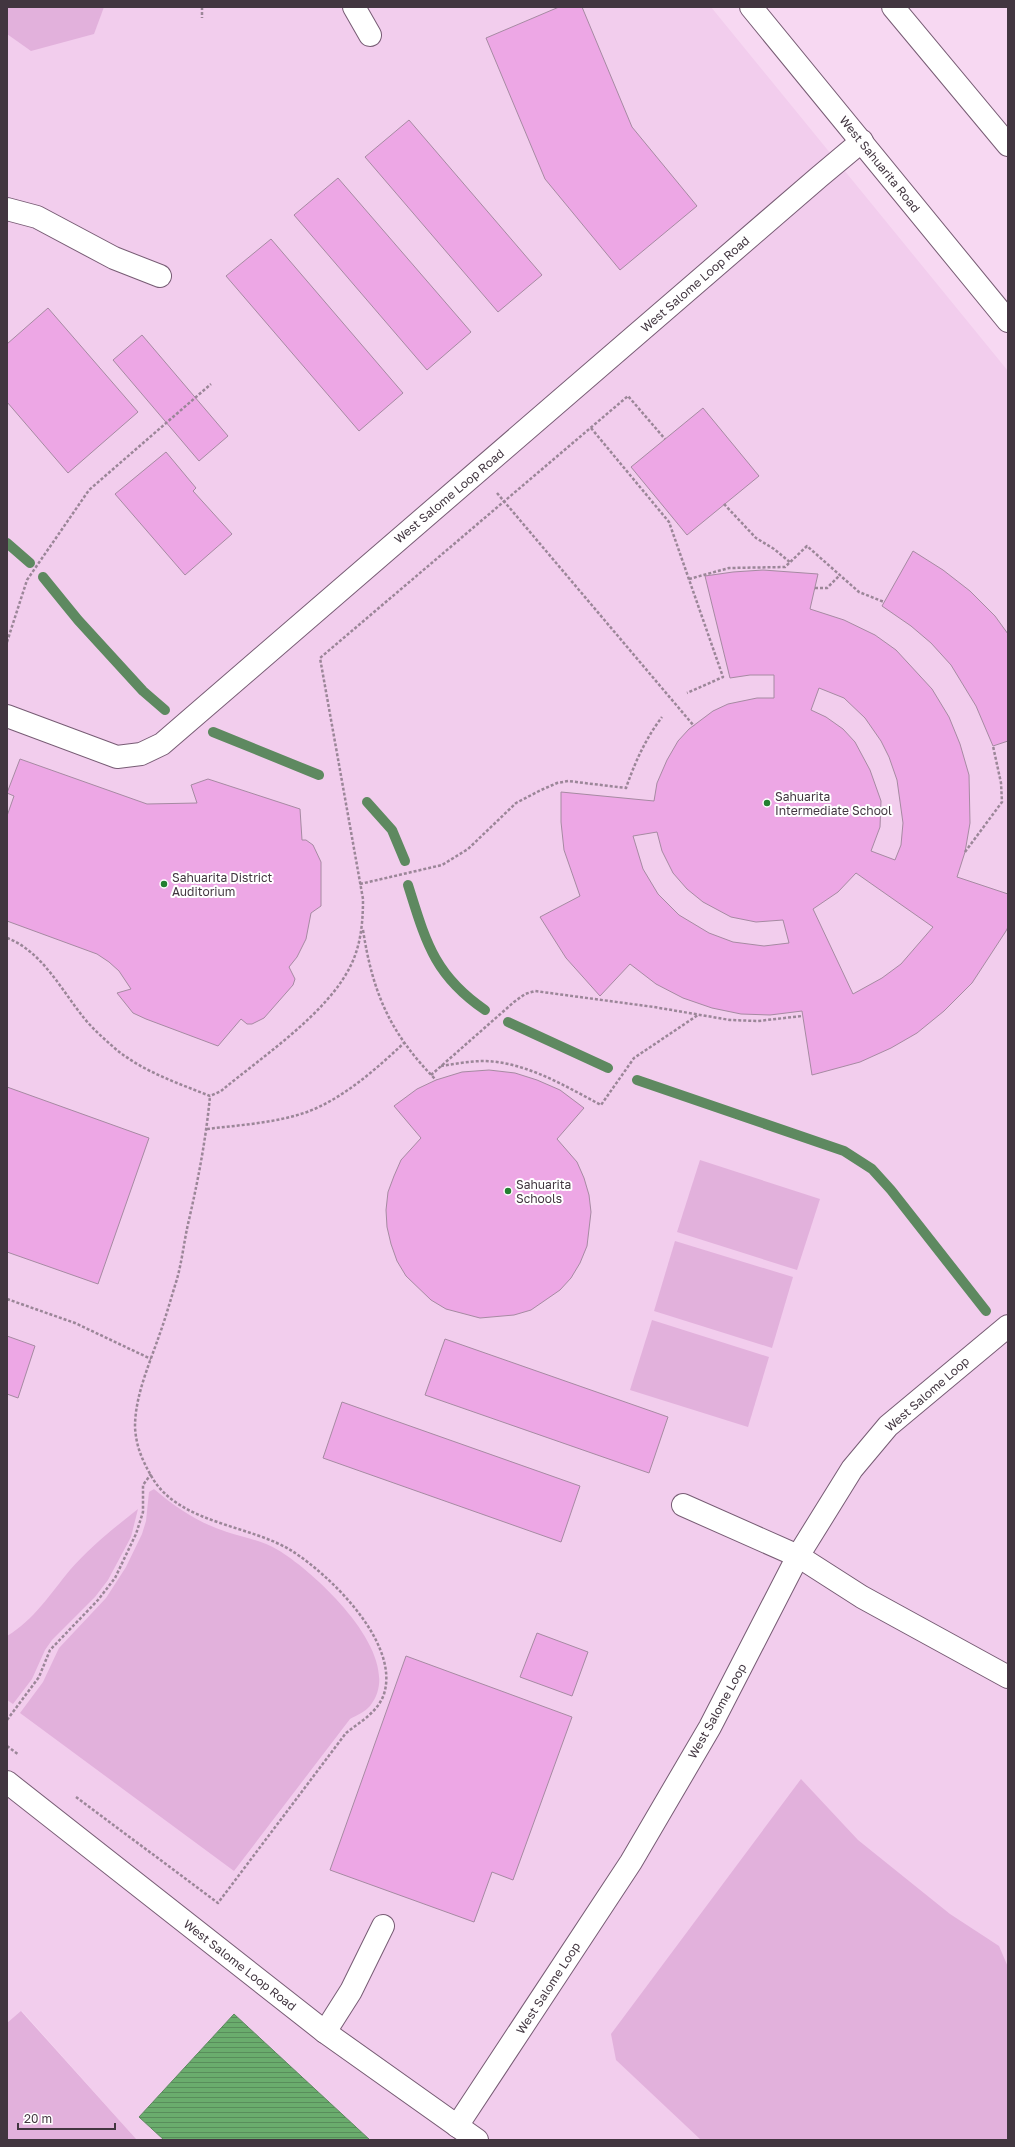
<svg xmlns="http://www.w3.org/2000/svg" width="1015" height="2147" font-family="'Golos Text',sans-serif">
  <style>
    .built { fill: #f2cded }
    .green { fill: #e2b1dc }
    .water { fill: url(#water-rules); stroke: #5e8960 }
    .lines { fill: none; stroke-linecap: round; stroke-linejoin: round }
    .stream { stroke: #5e8960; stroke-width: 10 }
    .building { fill: #eda7e5; stroke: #a68aa2; fill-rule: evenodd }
    .minor-casing { stroke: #775c74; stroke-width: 24 }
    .major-casing { stroke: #775c74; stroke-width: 24 }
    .path { stroke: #9b8698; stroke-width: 2.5; stroke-dasharray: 3 2; stroke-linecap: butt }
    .minor { stroke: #fff; stroke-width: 22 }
    .major { stroke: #fff; stroke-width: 22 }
    .poi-dot { fill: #248031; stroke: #fff; stroke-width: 1.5 }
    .labels { text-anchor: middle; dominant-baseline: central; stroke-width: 4; stroke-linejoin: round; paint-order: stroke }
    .street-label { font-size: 12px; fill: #423640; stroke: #fff }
    .poi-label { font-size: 12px; fill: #423640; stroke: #fff; text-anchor: start }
  </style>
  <defs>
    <pattern id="water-rules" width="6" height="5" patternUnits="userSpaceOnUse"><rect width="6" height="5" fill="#6aac6d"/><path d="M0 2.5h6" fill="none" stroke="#598d5b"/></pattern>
  </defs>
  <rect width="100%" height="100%" fill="#f7d8f2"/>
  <path class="built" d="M7,7H711L1008,371V2140H137L22,2011L7,2023Z"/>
  <g class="green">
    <path d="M7,7H104L94,34L31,51L7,34Z"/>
    <path d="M700,1160L820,1199L797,1270L677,1232Z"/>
    <path d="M675,1241L793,1277L772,1348L654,1311Z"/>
    <path d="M652,1320L769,1357L748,1427L630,1390Z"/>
    <path d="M154,1489C176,1508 199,1523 227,1532C244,1538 262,1540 278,1550C315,1572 409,1658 370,1706C365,1712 357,1715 350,1719L234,1871L20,1713L43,1682L59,1648L106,1598L126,1567L142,1534L146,1521L149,1492Z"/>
    <path d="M138,1509L131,1537L108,1580L95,1597L52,1640L45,1650L32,1679L13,1704L7,1700V1636C34,1620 50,1594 70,1570C90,1547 114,1528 138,1509Z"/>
    <path d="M801,1779L858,1840L950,1914L999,1946L1008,1967V2140H701L616,2060L611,2034Z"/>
    <path d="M21,2011L137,2140H7V2023Z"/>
  </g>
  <path class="water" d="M234,2014L370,2140H164L139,2117Z"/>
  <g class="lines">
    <g class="stream">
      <path d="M7,543L30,563"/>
      <path d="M43,577L78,620L143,691L165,710"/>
      <path d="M213,732L319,775"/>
      <path d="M367,802L392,830L405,861"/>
      <path d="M408,885C426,942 434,975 485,1010"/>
      <path d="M508,1022L608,1068"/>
      <path d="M637,1080L844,1151L872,1169L891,1190L986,1311"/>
    </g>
  </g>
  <g class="building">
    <path d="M559,7H582L632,127L697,206L620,270L545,179L486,38Z"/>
    <path d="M409,120L542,275L498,312L365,157Z"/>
    <path d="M338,178L471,332L427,370L294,215Z"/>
    <path d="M271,239L403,393L359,431L226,276Z"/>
    <path d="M48,308L138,412L68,473L7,402V344Z"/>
    <path d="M142,335L228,436L199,461L113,360Z"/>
    <path d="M703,408L759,476L687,535L631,467Z"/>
    <path d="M166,452L196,488L193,491L232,534L185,575L115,494Z"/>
    <path d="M913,551L943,570L970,591L995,616L1008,634V741L993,746L976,706L951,665L931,643L911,626L882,606Z"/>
    <path d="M763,570L818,574L810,609L844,620L875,635L896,650L932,689L949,717L960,744L969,775L970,823L965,852L957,877L1008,894V927L1006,931L972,983L944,1011L917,1033L891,1048L860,1062L812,1075L802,1011L770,1015L741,1014L712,1008L683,998L656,984L630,964L600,996L566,958L540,917L580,896L564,850L561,822V792L654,801L657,783L667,760L678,741L689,729L713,711L728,704L757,698H774V675H750L730,678L705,576L733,572ZM819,688L844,698L865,718L881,741L889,757L897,780L903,823L901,845L895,860L871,851L880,827L881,801L870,770L855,742L843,729L826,717L811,710ZM657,832L662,851L673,873L687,889L703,902L731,917L756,922L783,920L789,943L764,946L733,942L709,933L679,915L658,894L643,869L633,836ZM856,873L933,927L901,964L882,978L853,994L813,909L838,892Z"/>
    <path d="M20,759L147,804L197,803L191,785L208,779L300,809L302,840H306L313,845L321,862V906L311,913L306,939L297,957L289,967L295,979L293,985L264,1018L252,1024H247L241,1019L218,1046L146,1019L133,1013L117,993L131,989L119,971L109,962L97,954L7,921V816L14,796L7,793Z"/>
    <path d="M489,1070L515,1073L537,1080L560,1090L584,1108L557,1139L577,1162L584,1178L589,1195L591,1212L587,1246L580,1263L571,1278L560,1290L531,1310L514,1315L480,1318L446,1309L431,1300L406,1276L397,1261L391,1244L387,1227L386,1210L388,1192L394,1176L401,1160L421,1138L394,1106L417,1089L436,1080L462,1072Z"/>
    <path d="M7,1087L149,1138L98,1284L7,1252Z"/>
    <path d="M7,1336L35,1346L18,1398L7,1394Z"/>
    <path d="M445,1339L668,1417L649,1473L425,1395Z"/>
    <path d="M342,1402L580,1486L561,1542L323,1458Z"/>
    <path d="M537,1633L588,1652L572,1696L520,1677Z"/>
    <path d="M406,1656L572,1717L513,1880L492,1872L474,1922L330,1870Z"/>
  </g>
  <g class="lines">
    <g class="minor-casing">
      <g id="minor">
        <path d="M354,7L370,35"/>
        <path d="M7,209L37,217L114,258L160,276"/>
        <path d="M7,716L117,757L141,754L162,744L819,177L862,141"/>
        <path d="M683,1505L798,1556L862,1597L1008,1677"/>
        <path d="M7,1782L325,2032L477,2140"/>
        <path d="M325,2032L351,1991L383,1926"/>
        <path d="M457,2126L631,1862L710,1727L798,1556L852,1469L888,1426L1008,1326"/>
      </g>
    </g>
    <g class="major-casing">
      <g id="major">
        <path d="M751,7L1008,321"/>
        <path d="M893,7L1008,145"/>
      </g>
    </g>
    <g class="path">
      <path d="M202,7V18"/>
      <path d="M591,428L669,522L723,677L687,693"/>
      <path d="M497,493L694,726"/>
      <path d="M724,504L756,538L774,549L791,563"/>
      <path d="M689,579L729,568L785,567L807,546L859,592L884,602"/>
      <path d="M815,588H827L840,575"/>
      <path d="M7,642L27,580L89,490L211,384"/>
      <path d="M965,852L1002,802L1001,783L993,746"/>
      <path d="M360,884L442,865L468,849L516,803L541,790L557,783L568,781L626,788C635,762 646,738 662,717"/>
      <path d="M363,930C373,994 390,1033 436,1080"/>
      <path d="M7,938C42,951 62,991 84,1018C92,1028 101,1036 110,1044C138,1070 175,1082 210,1096L221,1091C263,1056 328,1013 351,965C361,944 363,922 363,899L320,658L628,396L665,439"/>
      <path d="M441,1066C455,1064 470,1061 484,1061C526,1062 565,1086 601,1105L634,1058L698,1015"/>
      <path d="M431,1075L514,1002L525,994L535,991L654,1007L730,1020L758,1021L802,1016"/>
      <path d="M207,1129C240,1125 275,1123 307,1112C344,1098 376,1069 404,1043"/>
      <path d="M7,1299L75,1323L151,1359"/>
      <path d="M7,1720L39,1677L50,1650L98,1600L115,1578L136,1534L143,1512V1485L151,1474"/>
      <path d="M7,1746L19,1755"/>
      <path d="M76,1797L218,1903L346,1733C360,1722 378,1712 384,1694C400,1643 330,1575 292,1551C251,1525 181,1524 153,1479C143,1462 136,1447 135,1427C135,1396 149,1365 159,1336C166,1317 171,1298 177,1279C182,1261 184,1242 188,1224C198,1181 206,1139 210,1096"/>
    </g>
    <use href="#minor" class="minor"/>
    <use href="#major" class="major"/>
  </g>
  <g class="poi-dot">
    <circle cx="767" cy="803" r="4"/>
    <circle cx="164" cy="884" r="4"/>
    <circle cx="508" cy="1191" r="4"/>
  </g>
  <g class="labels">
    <g class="street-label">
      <text transform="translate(880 164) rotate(51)">West Sahuarita Road</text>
      <text transform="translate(695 284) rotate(-41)">West Salome Loop Road</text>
      <text transform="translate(449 496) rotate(-40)">West Salome Loop Road</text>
      <text transform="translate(927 1394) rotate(-41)">West Salome Loop</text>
      <text transform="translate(717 1711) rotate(-61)">West Salome Loop</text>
      <text transform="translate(240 1965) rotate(38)">West Salome Loop Road</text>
      <text transform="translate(548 1988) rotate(-57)">West Salome Loop</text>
    </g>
    <g class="poi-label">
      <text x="775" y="796">Sahuarita<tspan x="775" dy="14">Intermediate School</tspan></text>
      <text x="172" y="877">Sahuarita District<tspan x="172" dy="14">Auditorium</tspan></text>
      <text x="516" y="1184">Sahuarita<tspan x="516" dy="14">Schools</tspan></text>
    </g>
  </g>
  <rect width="1015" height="2147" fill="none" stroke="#423640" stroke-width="16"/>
  <path d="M18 2123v6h97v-6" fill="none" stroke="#423640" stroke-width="2"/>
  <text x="24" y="2123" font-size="12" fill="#423640" stroke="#ffffff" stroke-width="3" paint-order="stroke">20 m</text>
</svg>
